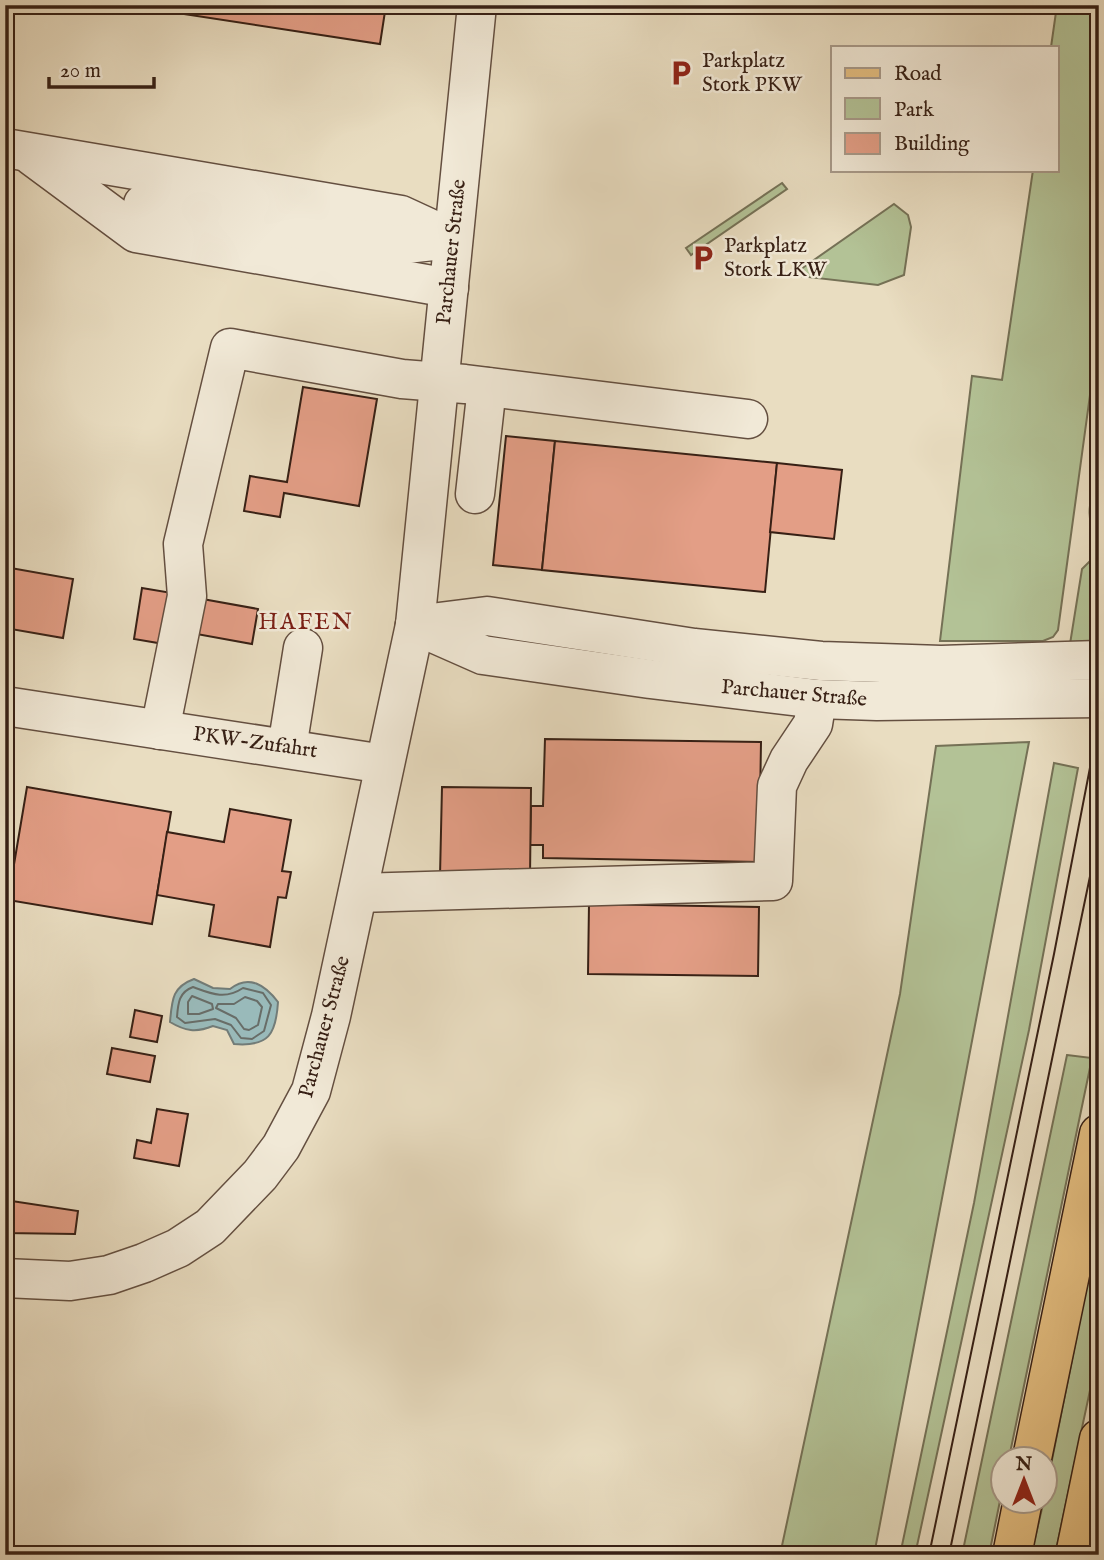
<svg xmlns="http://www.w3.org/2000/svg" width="1104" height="1560" font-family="'IM FELL English',serif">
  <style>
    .green { fill: #b3c296; stroke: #757156; stroke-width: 2 }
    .water { fill: #99baba; stroke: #727c78; stroke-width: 2 }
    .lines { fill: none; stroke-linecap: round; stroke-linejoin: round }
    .shore { stroke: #686d68; stroke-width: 2 }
    .building { fill: #e39e86; stroke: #372015; stroke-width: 2 }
    .minor-casing { stroke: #644f40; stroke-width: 41 }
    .major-casing { stroke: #372015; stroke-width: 41 }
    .minor { stroke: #f1e9d7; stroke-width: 38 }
    .major { stroke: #e4be80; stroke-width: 38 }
    .tram { stroke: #372015; stroke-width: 2 }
    .labels { text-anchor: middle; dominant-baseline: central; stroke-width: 5; stroke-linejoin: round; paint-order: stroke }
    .poi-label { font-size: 21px; fill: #372015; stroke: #f1e9d7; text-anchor: start }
    .street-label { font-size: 21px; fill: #372015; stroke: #f1e9d7 }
    .neighbourhood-label { font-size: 23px; letter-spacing: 2px; fill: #7a1f14; stroke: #f1e9d7 }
  </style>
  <rect width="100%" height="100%" fill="#e9ddc1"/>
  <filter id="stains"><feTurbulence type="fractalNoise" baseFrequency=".00286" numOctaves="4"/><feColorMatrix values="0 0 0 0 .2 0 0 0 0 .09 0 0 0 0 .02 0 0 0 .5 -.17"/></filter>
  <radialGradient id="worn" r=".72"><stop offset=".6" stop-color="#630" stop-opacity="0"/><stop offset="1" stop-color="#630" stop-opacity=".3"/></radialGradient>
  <g class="green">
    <path d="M1057,5H1099V329L1058,630L1053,637L1043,641H940L972,376L1002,380L1033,170H1057V47H1051Z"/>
    <path d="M782,183L787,189L691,255L686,248Z"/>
    <path d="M894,204L908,215L911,227L904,275L878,285L799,276L801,269Z"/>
    <path d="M1099,461V534H1098C1080,523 1096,479 1099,461Z"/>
    <path d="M1094,557L1099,558V642L1070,644L1082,569Z"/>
    <path d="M1029,742L874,1555H780L900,994L936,746Z"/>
    <path d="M1054,763L1078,768L1029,1030L915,1555H900L974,1203Z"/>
    <path d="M1067,1055L1092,1058L1009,1458H1002V1491L989,1555H962Z"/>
    <path d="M1099,1224V1348L1055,1555H1031L1044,1500Z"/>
  </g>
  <path class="water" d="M194,979L213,988L230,989C249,974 265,985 278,1002C276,1034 269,1047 234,1044L227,1030L213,1026C196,1033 185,1031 170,1022C172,1000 172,987 194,979Z"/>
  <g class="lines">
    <g class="shore">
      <path d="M193,987C212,994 225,1000 243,988L263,993L271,1005L264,1031L252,1039L241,1038L231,1025L215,1019L185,1023L177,1017C178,1003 179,992 193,987Z"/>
      <path d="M192,996L212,1004L213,1009L199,1014H188V1002Z"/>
      <path d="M245,997L257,1001L262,1007L258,1025L249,1030L244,1029L236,1018L216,1008L218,1004H234Z"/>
    </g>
  </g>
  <g class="building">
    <path d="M125,5H386L380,44Z"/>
    <path d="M303,387L377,399L359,506L284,493L280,517L244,511L250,476L287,482Z"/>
    <path d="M506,436L555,441L542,570L493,565Z"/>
    <path d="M555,441L777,463L765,592L542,570Z"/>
    <path d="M777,463L842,470L834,539L770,532Z"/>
    <path d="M5,567L73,579L63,638L5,628Z"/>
    <path d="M142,588L172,593L164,644L134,639Z"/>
    <path d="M197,598L258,609L252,644L191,633Z"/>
    <path d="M545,739L761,742L759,862L543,858V845H530L531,806H543Z"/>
    <path d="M27,787L171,812L152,924L8,900Z"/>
    <path d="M442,787L531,788L530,878L440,876Z"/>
    <path d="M230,809L291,820L282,871L291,872L286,898L278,897L270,947L209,936L214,905L157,895L167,832L224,842Z"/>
    <path d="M589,904L759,907L758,976L588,974Z"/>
    <path d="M135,1010L162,1016L157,1042L130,1037Z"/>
    <path d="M112,1048L155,1056L150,1082L107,1074Z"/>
    <path d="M157,1109L188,1114L179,1166L134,1158L137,1140L151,1143Z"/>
    <path d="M5,1200L78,1211L75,1234L5,1233Z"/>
  </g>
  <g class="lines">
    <g class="minor-casing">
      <g id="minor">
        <path d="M5,148L401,215L453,239"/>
        <path d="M32,156L136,233L449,288"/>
        <path d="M143,204L397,245L451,239"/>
        <path d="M475,494L487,387"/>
        <path d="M415,625L483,655L650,679L817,699L877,701L1099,698"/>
        <path d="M415,625L487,616L694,648L821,661L941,665L1099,660"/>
        <path d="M5,706L384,764"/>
        <path d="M160,730L187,596L183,544L230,348L402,379L465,384L748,419"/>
        <path d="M287,748L303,648"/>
        <path d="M358,893L773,881L777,786L789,760L813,724L817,699"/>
        <path d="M5,1278L70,1281L109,1275L144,1263L178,1248L210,1227L260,1175L281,1147L311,1091L331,1016L415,625L477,5"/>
      </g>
    </g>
    <g class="major-casing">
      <g id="major">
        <path d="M1032,1458L1099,1134"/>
        <path d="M1012,1555L1023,1500"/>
        <path d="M1075,1555L1099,1439"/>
      </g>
    </g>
    <use href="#minor" class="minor"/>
    <use href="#major" class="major"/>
    <g class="tram">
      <path d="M929,1555L1054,954L1099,721"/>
      <path d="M949,1555L1099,833"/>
    </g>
  </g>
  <defs>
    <g id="parking-bare" transform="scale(2.1)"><path d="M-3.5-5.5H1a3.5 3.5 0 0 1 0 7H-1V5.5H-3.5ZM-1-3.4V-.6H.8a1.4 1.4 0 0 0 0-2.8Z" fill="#8f2418" stroke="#f1e9d7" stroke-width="2.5" paint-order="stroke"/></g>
  </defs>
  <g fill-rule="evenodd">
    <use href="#parking-bare" x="681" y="73"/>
    <use href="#parking-bare" x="703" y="258"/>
  </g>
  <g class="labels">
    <g class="poi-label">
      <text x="702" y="61">Parkplatz<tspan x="702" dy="24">Stork PKW</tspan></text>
      <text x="724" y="246">Parkplatz<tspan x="724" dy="24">Stork LKW</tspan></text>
    </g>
    <g class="street-label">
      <text transform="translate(452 252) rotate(-84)">Parchauer Straße</text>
      <text transform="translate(794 694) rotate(5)">Parchauer Straße</text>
      <text transform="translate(255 743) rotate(8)">PKW-Zufahrt</text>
      <text transform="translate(325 1027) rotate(-75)">Parchauer Straße</text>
    </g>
    <g class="neighbourhood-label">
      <text x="306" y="622">HAFEN</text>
    </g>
  </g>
  <rect width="1104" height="1560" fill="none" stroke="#e9ddc1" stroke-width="28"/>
  <rect x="7" y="7" width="1090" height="1546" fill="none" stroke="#372015" stroke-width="3.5"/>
  <rect x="14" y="14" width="1076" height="1532" fill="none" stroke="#372015" stroke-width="2"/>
  <rect x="831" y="46" width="228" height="126" fill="#f1e9d7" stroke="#a79989" stroke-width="2"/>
  <rect x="845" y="68" width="35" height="10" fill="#e4be80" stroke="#a79989" stroke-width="2"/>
  <text x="894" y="80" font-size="21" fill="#372015">Road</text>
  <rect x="845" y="98" width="35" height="21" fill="#b3c296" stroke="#a79989" stroke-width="2"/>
  <text x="894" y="116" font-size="21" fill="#372015">Park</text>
  <rect x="845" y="133" width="35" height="21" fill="#e39e86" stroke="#a79989" stroke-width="2"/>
  <text x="894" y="150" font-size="21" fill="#372015">Building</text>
  <g transform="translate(1024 1480)"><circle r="33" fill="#f1e9d7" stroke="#a79989" stroke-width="2"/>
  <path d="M0-5L12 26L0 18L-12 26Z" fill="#8f2418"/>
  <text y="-10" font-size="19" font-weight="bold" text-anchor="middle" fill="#372015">N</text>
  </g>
  <path d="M49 77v10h105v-10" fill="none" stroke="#372015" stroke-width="3.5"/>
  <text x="60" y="77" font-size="21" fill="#372015" stroke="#f1e9d7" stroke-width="5" paint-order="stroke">20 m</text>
  <rect width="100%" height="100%" filter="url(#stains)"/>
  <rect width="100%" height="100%" fill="url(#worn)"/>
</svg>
